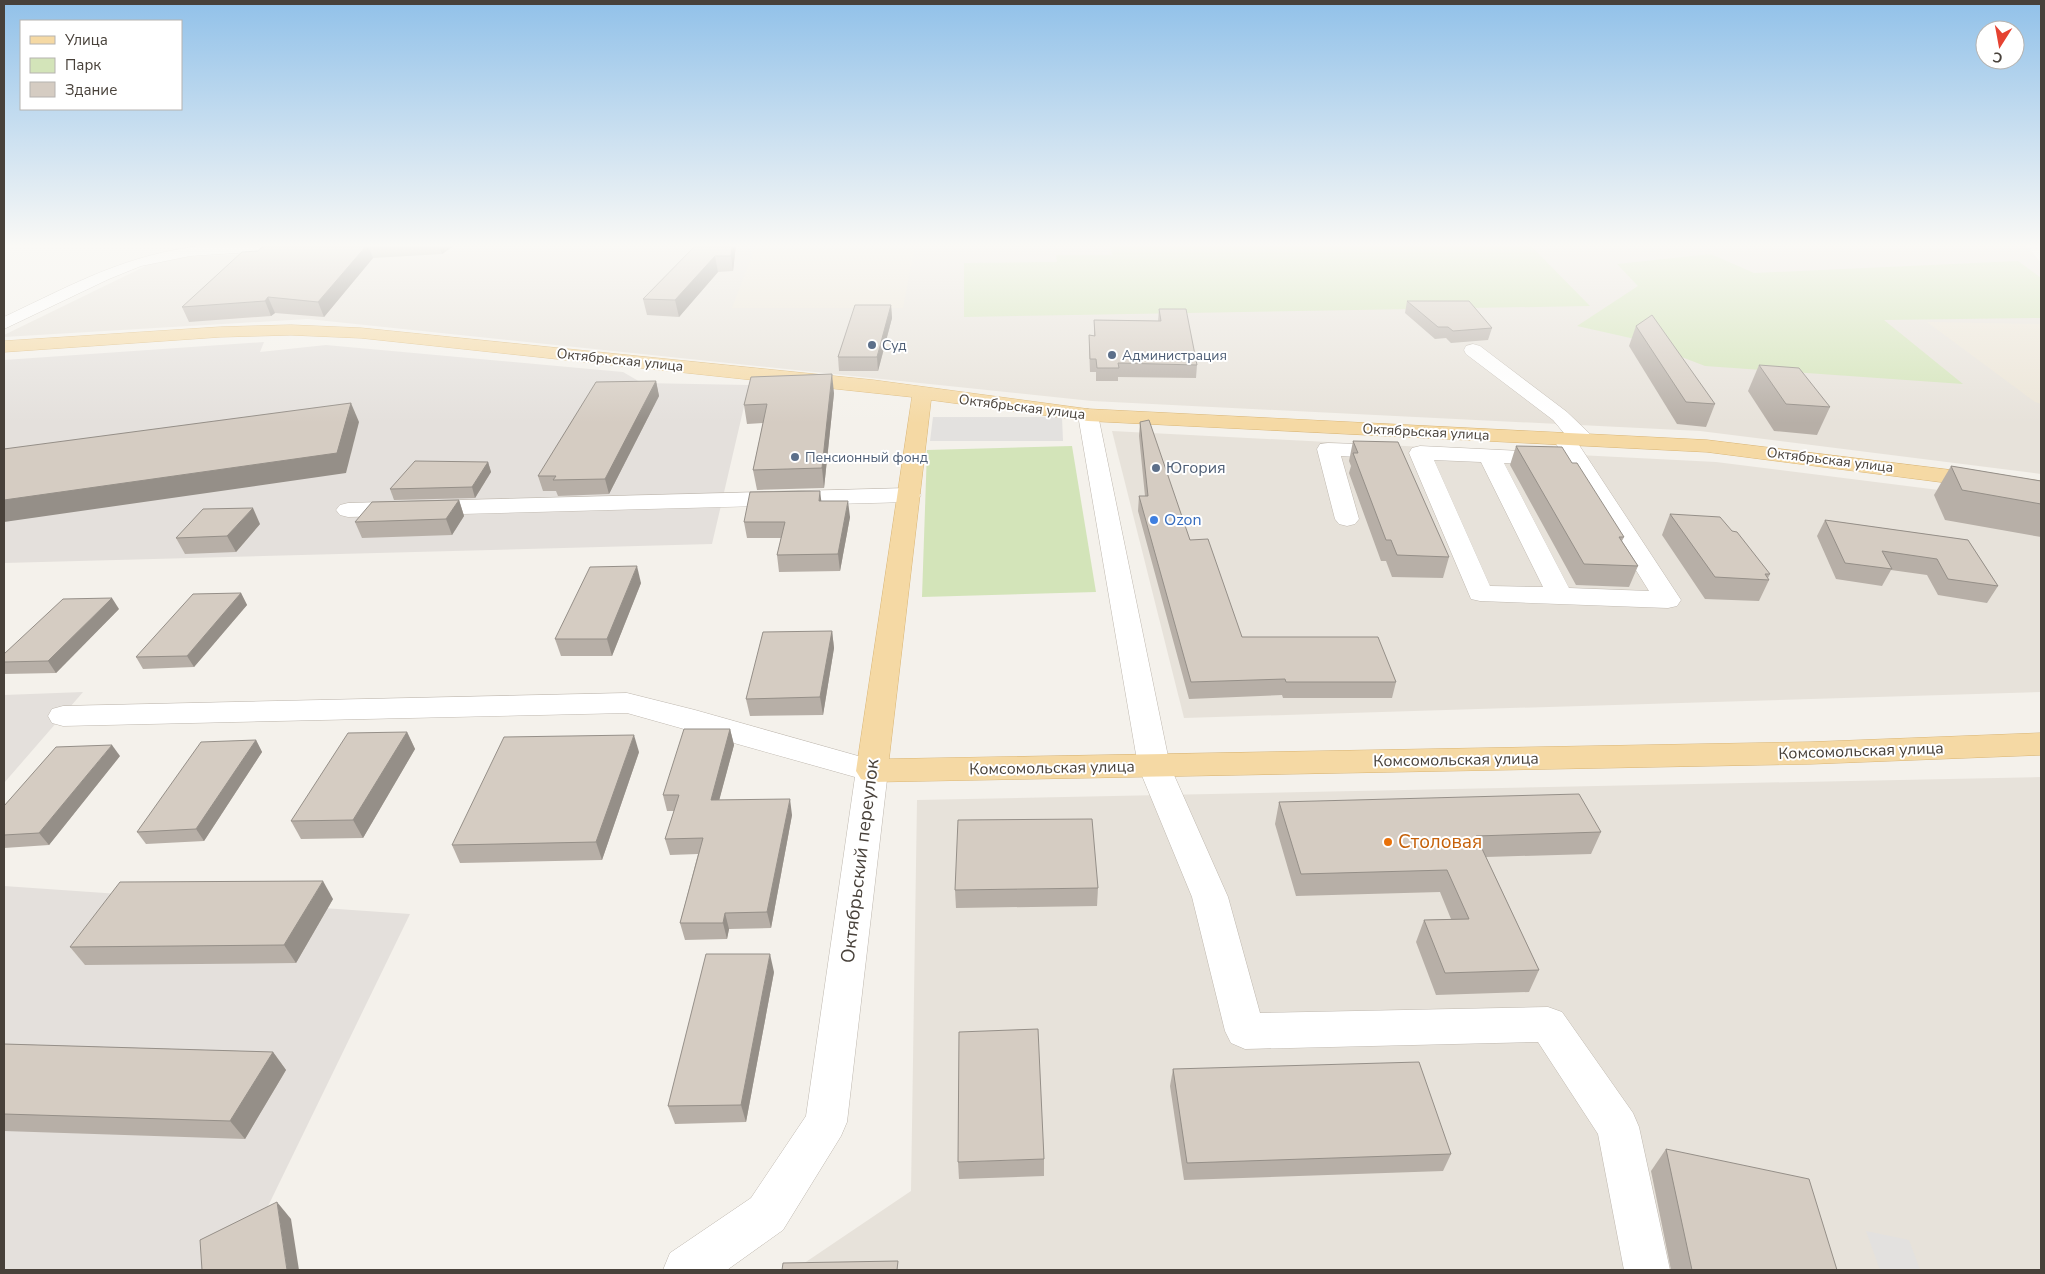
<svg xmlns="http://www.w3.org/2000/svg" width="2045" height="1274" font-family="'Nunito Sans',sans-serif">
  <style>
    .residential { fill: #e7e2da }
    .industrial { fill: #e4e0dc }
    .education { fill: #ece5d7 }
    .green { fill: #d3e4b9 }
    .parking { fill: #e3e1df }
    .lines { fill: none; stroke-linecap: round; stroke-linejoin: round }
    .minor-casing { stroke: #bfb8af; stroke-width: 1 }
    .major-casing { stroke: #d9b575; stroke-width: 1 }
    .minor { fill: #fff; fill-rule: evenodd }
    .major { fill: #f5d9a4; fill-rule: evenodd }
    .wall { fill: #b7afa7 }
    .shaded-wall { fill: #958f88 }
    .building { fill: #d5ccc2; stroke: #958f88 }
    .service-dot { fill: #5c6f8a; stroke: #fff; stroke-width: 2 }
    .shop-dot { fill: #3f7fe0; stroke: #fff; stroke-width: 2 }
    .food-dot { fill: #e8710a; stroke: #fff; stroke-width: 2 }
    .labels { text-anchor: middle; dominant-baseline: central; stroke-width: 4; stroke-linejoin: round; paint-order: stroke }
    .far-service-label { font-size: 14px; fill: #4e5e75; stroke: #fff; text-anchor: start }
    .far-street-label { font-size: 14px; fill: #48413a; stroke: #fff }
    .service-label { font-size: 16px; fill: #4e5e75; stroke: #fff; text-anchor: start }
    .shop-label { font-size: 16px; fill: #366cbe; stroke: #fff; text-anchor: start }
    .street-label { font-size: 16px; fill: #48413a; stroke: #fff }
    .near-food-label { font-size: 19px; fill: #c56008; stroke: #fff; text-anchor: start }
    .near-street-label { font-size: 19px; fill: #48413a; stroke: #fff }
  </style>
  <rect width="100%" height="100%" fill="#f4f1eb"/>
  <g class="residential">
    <path d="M460,245H2026L2041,263V474L1700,431L1092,401L308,319L4,337V335L162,258Z"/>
    <path d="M1112,431L1716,462L2041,503V692L1184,718Z"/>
    <path d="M2041,777V1270H794L911,1191L917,800Z"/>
  </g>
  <g class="industrial">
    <path d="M264,342L260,352L326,345L623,372L642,383L749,385L712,544L4,563V360Z"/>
    <path d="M83,692L4,783V695Z"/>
    <path d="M4,886L410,914L237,1270H4Z"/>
  </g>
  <g class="education">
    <path d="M756,245H915L903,308H732Z"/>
    <path d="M1927,322L2041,324V404L2035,402Z"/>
  </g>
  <g class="green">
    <path d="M1110,245H1530L1590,306L964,317V263L1057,262L1056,255H1112Z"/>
    <path d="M1711,254L1754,273L2018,261L2041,278V318L1884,320L1963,384L1705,366L1635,339L1577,326L1638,286L1617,264Z"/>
    <path d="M1072,446L1096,592L922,597L927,450Z"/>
  </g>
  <g class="parking">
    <path d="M933,417H1062L1063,441H930Z"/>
    <path d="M1866,1231L1909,1240L1920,1270H1880Z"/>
  </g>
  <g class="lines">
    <g class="minor-casing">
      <g id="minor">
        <path d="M207,245H291L283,250L190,256L141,266L109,279L4,329V317C76,283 126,254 207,245Z"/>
        <path d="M1473,344L1480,346L1567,412L1591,435L1594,440L1591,445H1579L1681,600L1677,606L1668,608L1480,601L1471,599L1409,453L1412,448L1420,446L1562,453L1553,439L1556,434L1564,433L1553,420L1466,354L1464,350L1466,346ZM1434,460L1481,462L1543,587L1490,586ZM1504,463L1571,466L1649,591L1569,588Z"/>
        <path d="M1088,409L1095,411L1098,415L1170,766L1228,897L1260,1013L1548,1007L1562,1012L1633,1113L1639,1127L1670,1270H1624L1598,1134L1538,1042L1245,1049L1231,1043L1225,1031L1192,897L1138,766L1078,415L1081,411Z"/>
        <path d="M1328,443L1388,445L1396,447L1399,452L1396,457L1388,459L1341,456L1359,519L1355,524L1347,526L1339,524L1335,519L1317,449L1320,444Z"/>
        <path d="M909,488L917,490L921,495L917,500L909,502L348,517L340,515L336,510L340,505L348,503Z"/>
        <path d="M627,693L695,710L883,763L888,771L847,1122L841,1136L783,1230L727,1270H663L670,1253L751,1198L806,1116L855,777L627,713L63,726L52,723L48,716L52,709L63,706Z"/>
      </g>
    </g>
    <g class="major-casing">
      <path id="major" d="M291,325L361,328L873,380L1088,409L1707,440L2041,481V495L1707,452L1088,421L931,400L889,759L1811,742L2041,733V755L1811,764L872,782L861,779L856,771L912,397L361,338L291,335L220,337L4,352V341L220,327Z"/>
    </g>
    <use href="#minor" class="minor"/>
    <use href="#major" class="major"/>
  </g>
  <g class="wall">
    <path d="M265,245H455L442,254L373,258L324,317L275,313L271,316L189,322L182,307L258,251Z"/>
    <path d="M736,245L733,271L718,272L679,317L647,315L643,299Z"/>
    <path d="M1407,301L1492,328L1488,340L1451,343L1446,338L1435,339L1405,313Z"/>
    <path d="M891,305L892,318L878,371H839L838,357Z"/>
    <path d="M1159,309L1197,365L1196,378L1118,377V381H1096V372H1090L1089,348V335L1094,336V320L1158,321Z"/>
    <path d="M1636,326L1715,404L1706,427L1677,424L1629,346Z"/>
    <path d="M1759,365L1830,407L1817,435L1774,431L1748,391Z"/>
    <path d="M656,381L659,396L609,494L558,496L556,491H543L538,476Z"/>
    <path d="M834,393L824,488L757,490L753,470L763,423L747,424L744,405Z"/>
    <path d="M1140,422L1190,540L1242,637L1396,682L1392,698H1283L1282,695L1189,699L1138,511L1139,496H1145L1139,436Z"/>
    <path d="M1353,441L1449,557L1443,578L1392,577L1386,561H1381L1349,473L1351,466L1349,461Z"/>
    <path d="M1516,446L1572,463L1624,537L1622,541L1638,566L1629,587L1576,585L1510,465Z"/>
    <path d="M488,462L491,472L475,498L394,500L390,489Z"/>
    <path d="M1951,466L2041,481V537L1945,520L1934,495Z"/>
    <path d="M459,500L464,516L452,535L362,538L355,522Z"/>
    <path d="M822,501L850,517L840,571L779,572L777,555L781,538H747L744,522Z"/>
    <path d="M1670,514L1770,574L1768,578L1769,580L1759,601L1705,599L1662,535Z"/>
    <path d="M1825,520L1968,540L1998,586L1987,603L1938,595L1927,575L1891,570L1882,586L1836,579L1817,536Z"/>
    <path d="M260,524L236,552L185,554L176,538Z"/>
    <path d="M641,583L612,656H561L555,639Z"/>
    <path d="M241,593L247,605L194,667L143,669L136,657Z"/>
    <path d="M119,609L56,673L4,674V654Z"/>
    <path d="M832,631L834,648L823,715L750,716L746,699Z"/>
    <path d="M730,729L734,745L719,800L792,815L771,928L729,929L727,939L685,940L680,923L698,854L670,855L665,839L674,811H667L663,795Z"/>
    <path d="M407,732L415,749L363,838L301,839L291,821Z"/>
    <path d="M256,740L262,752L204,841L146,844L137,832Z"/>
    <path d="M639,752L602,860L460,863L452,845Z"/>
    <path d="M120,756L49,845L4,848V806Z"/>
    <path d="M1279,802L1601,832L1591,854L1486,857L1539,970L1529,992L1436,995L1416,942L1424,920L1451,919L1440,892L1296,896L1275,824Z"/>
    <path d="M1098,888L1097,906L956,908L955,890Z"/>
    <path d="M333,899L296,963L85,965L70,947Z"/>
    <path d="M774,972L746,1122L675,1124L668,1106Z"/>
    <path d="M4,1044L273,1052L286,1070L245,1139L4,1131Z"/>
    <path d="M1173,1069L1451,1154L1443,1171L1184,1180L1170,1086Z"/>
    <path d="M1666,1149L1837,1270H1671L1651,1171Z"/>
    <path d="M1044,1159V1176L959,1179L958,1162Z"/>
  </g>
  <g class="shaded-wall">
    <path d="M367,245H368L373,258L324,317L318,302Z"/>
    <path d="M439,245H455L442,254Z"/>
    <path d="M732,245H736L733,271L731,256Z"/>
    <path d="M715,256L718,272L679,317L675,300Z"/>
    <path d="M268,297L275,313L271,316L265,301Z"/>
    <path d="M891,305L892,318L878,371L877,357Z"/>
    <path d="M832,374L834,393L824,488L822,468Z"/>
    <path d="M656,381L659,396L609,494L605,479Z"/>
    <path d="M351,403L359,422L346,473L4,522V500Z"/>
    <path d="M488,462L491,472L475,498L472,487Z"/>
    <path d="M820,491L822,506L819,501Z"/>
    <path d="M459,500L464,516L452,535L446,519Z"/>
    <path d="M848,501L850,517L840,571L838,554Z"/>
    <path d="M253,508L260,524L236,552L227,536Z"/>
    <path d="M637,566L641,583L612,656L607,639Z"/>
    <path d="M241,593L247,605L194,667L187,656Z"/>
    <path d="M112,598L119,609L56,673L48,661Z"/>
    <path d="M832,631L834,648L823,715L820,697Z"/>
    <path d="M730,729L734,745L715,816L711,800Z"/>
    <path d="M407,732L415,749L363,838L353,820Z"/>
    <path d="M634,735L639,752L602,860L596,842Z"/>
    <path d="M256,740L262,752L204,841L196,829Z"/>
    <path d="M112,745L120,756L49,845L39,833Z"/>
    <path d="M790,799L792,815L771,928L767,912Z"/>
    <path d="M323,881L333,899L296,963L284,945Z"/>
    <path d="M725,913L729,929L727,939L723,923Z"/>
    <path d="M770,954L774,972L746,1122L741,1105Z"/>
    <path d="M273,1052L286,1070L245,1139L230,1121Z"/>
    <path d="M277,1202L291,1219L299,1270H287Z"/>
  </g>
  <g class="building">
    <path d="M265,245H367L318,302L268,297L265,301L182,307L242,252L258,251Z"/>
    <path d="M696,245H732L731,256H715L675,300L643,299Z"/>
    <path d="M1407,301H1469L1492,328L1453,331L1448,327H1438Z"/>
    <path d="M855,305H891L877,357H838Z"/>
    <path d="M1159,309H1186L1197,365L1118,363L1119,368H1097L1096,359H1090L1089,335L1095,336L1094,320L1161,321Z"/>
    <path d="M1652,315L1715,404L1686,402L1636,326Z"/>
    <path d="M1759,365L1799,368L1830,407L1786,404Z"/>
    <path d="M832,374L822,468L753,470L767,404L744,405L751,377Z"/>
    <path d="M656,381L605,479L553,480L556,476H538L596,382Z"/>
    <path d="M351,403L337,453L4,500V449Z"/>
    <path d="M1149,420L1190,540L1208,539L1242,637H1378L1396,682H1286L1285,679L1191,682L1139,496H1148L1140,422Z"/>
    <path d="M1353,441L1398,442L1449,557L1397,555L1391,540H1386L1353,453H1358Z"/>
    <path d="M1516,446L1562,447L1572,463H1577L1624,537H1619L1638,566L1584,564Z"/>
    <path d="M415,461L488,462L472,487L390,489Z"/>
    <path d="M1951,466L2041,481V504L1962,490Z"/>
    <path d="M820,491L819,501H848L838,554L777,555L785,522H744L750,492Z"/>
    <path d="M459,500L446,519L355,522L372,502Z"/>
    <path d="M253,508L227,536L176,538L203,509Z"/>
    <path d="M1670,514L1720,517L1732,531L1737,532L1770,574H1765L1769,580L1715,577Z"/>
    <path d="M1825,520L1968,540L1998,586L1948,579L1937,559L1882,551L1892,569L1845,563Z"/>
    <path d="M637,566L607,639H555L590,567Z"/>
    <path d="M241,593L187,656L136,657L193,594Z"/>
    <path d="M112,598L48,661L4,662V654L63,599Z"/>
    <path d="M832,631L820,697L746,699L763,632Z"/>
    <path d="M684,729H730L711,800L790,799L767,912L725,913L723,923H680L703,838L665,839L679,795H663Z"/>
    <path d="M407,732L353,820L291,821L348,733Z"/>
    <path d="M634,735L596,842L452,845L504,737Z"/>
    <path d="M256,740L196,829L137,832L201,742Z"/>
    <path d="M112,745L39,833L4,835V806L56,747Z"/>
    <path d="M1579,794L1601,832L1476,836L1539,970L1445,973L1424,920L1469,919L1447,870L1301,874L1279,802Z"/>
    <path d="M1092,819L1098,888L955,890L958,820Z"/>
    <path d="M323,881L284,945L70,947L120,882Z"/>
    <path d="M706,954H770L741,1105L668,1106Z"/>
    <path d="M1038,1029L1044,1159L958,1162L959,1032Z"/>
    <path d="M4,1044L273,1052L230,1121L4,1114Z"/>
    <path d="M1419,1062L1451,1154L1187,1163L1173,1069Z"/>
    <path d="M1666,1149L1809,1179L1837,1270H1692Z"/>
    <path d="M277,1202L287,1270H202L200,1240Z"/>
    <path d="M898,1261L897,1270H782L783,1263Z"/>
  </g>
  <linearGradient id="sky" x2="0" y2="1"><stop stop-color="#91c1e9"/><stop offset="0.58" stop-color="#faf9f6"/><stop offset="1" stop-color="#faf9f6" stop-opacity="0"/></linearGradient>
  <rect width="2045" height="423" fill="url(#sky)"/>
  <g class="service-dot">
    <circle cx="872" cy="345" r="5"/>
    <circle cx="1112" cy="355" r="5"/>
    <circle cx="795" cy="457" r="5"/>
    <circle cx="1156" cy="468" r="5"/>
  </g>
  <circle class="shop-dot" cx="1154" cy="520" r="5"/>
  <circle class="food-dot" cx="1388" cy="842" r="5"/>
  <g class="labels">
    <g class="far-service-label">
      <text x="882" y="345">Суд</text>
      <text x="1122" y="355">Администрация</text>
      <text x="805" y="457">Пенсионный фонд</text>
    </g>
    <g class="far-street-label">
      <text transform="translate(620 360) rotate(6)">Октябрьская улица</text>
      <text transform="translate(1022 407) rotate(7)">Октябрьская улица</text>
      <text transform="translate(1426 432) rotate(3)">Октябрьская улица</text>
      <text transform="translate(1830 460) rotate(7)">Октябрьская улица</text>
    </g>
    <g class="service-label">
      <text x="1166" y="468">Югория</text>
    </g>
    <g class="shop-label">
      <text x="1164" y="520">Ozon</text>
    </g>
    <g class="street-label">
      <text transform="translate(1861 751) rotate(-2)">Комсомольская улица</text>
      <text transform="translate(1456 760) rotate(-1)">Комсомольская улица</text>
      <text transform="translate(1052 768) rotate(-1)">Комсомольская улица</text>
    </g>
    <g class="near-food-label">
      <text x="1398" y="842">Столовая</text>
    </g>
    <g class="near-street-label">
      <text transform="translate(860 861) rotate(-83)">Октябрьский переулок</text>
    </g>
  </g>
  <rect width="2045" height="1274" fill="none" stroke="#48413a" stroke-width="10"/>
  <rect x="20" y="20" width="162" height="90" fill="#ffffff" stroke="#b6b3b0"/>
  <rect x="30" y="36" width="25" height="8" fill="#f5d9a4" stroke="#b6b3b0"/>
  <text x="65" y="45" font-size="15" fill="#48413a">Улица</text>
  <rect x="30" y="58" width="25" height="15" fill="#d3e4b9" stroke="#b6b3b0"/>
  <text x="65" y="70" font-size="15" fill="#48413a">Парк</text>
  <rect x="30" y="82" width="25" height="15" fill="#d5ccc2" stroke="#b6b3b0"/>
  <text x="65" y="95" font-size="15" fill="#48413a">Здание</text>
  <g transform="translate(2000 45) rotate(191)"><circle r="24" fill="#ffffff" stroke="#b6b3b0"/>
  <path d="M0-4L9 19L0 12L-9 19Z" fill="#e54231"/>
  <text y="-8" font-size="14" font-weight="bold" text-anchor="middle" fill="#48413a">С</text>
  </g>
</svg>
